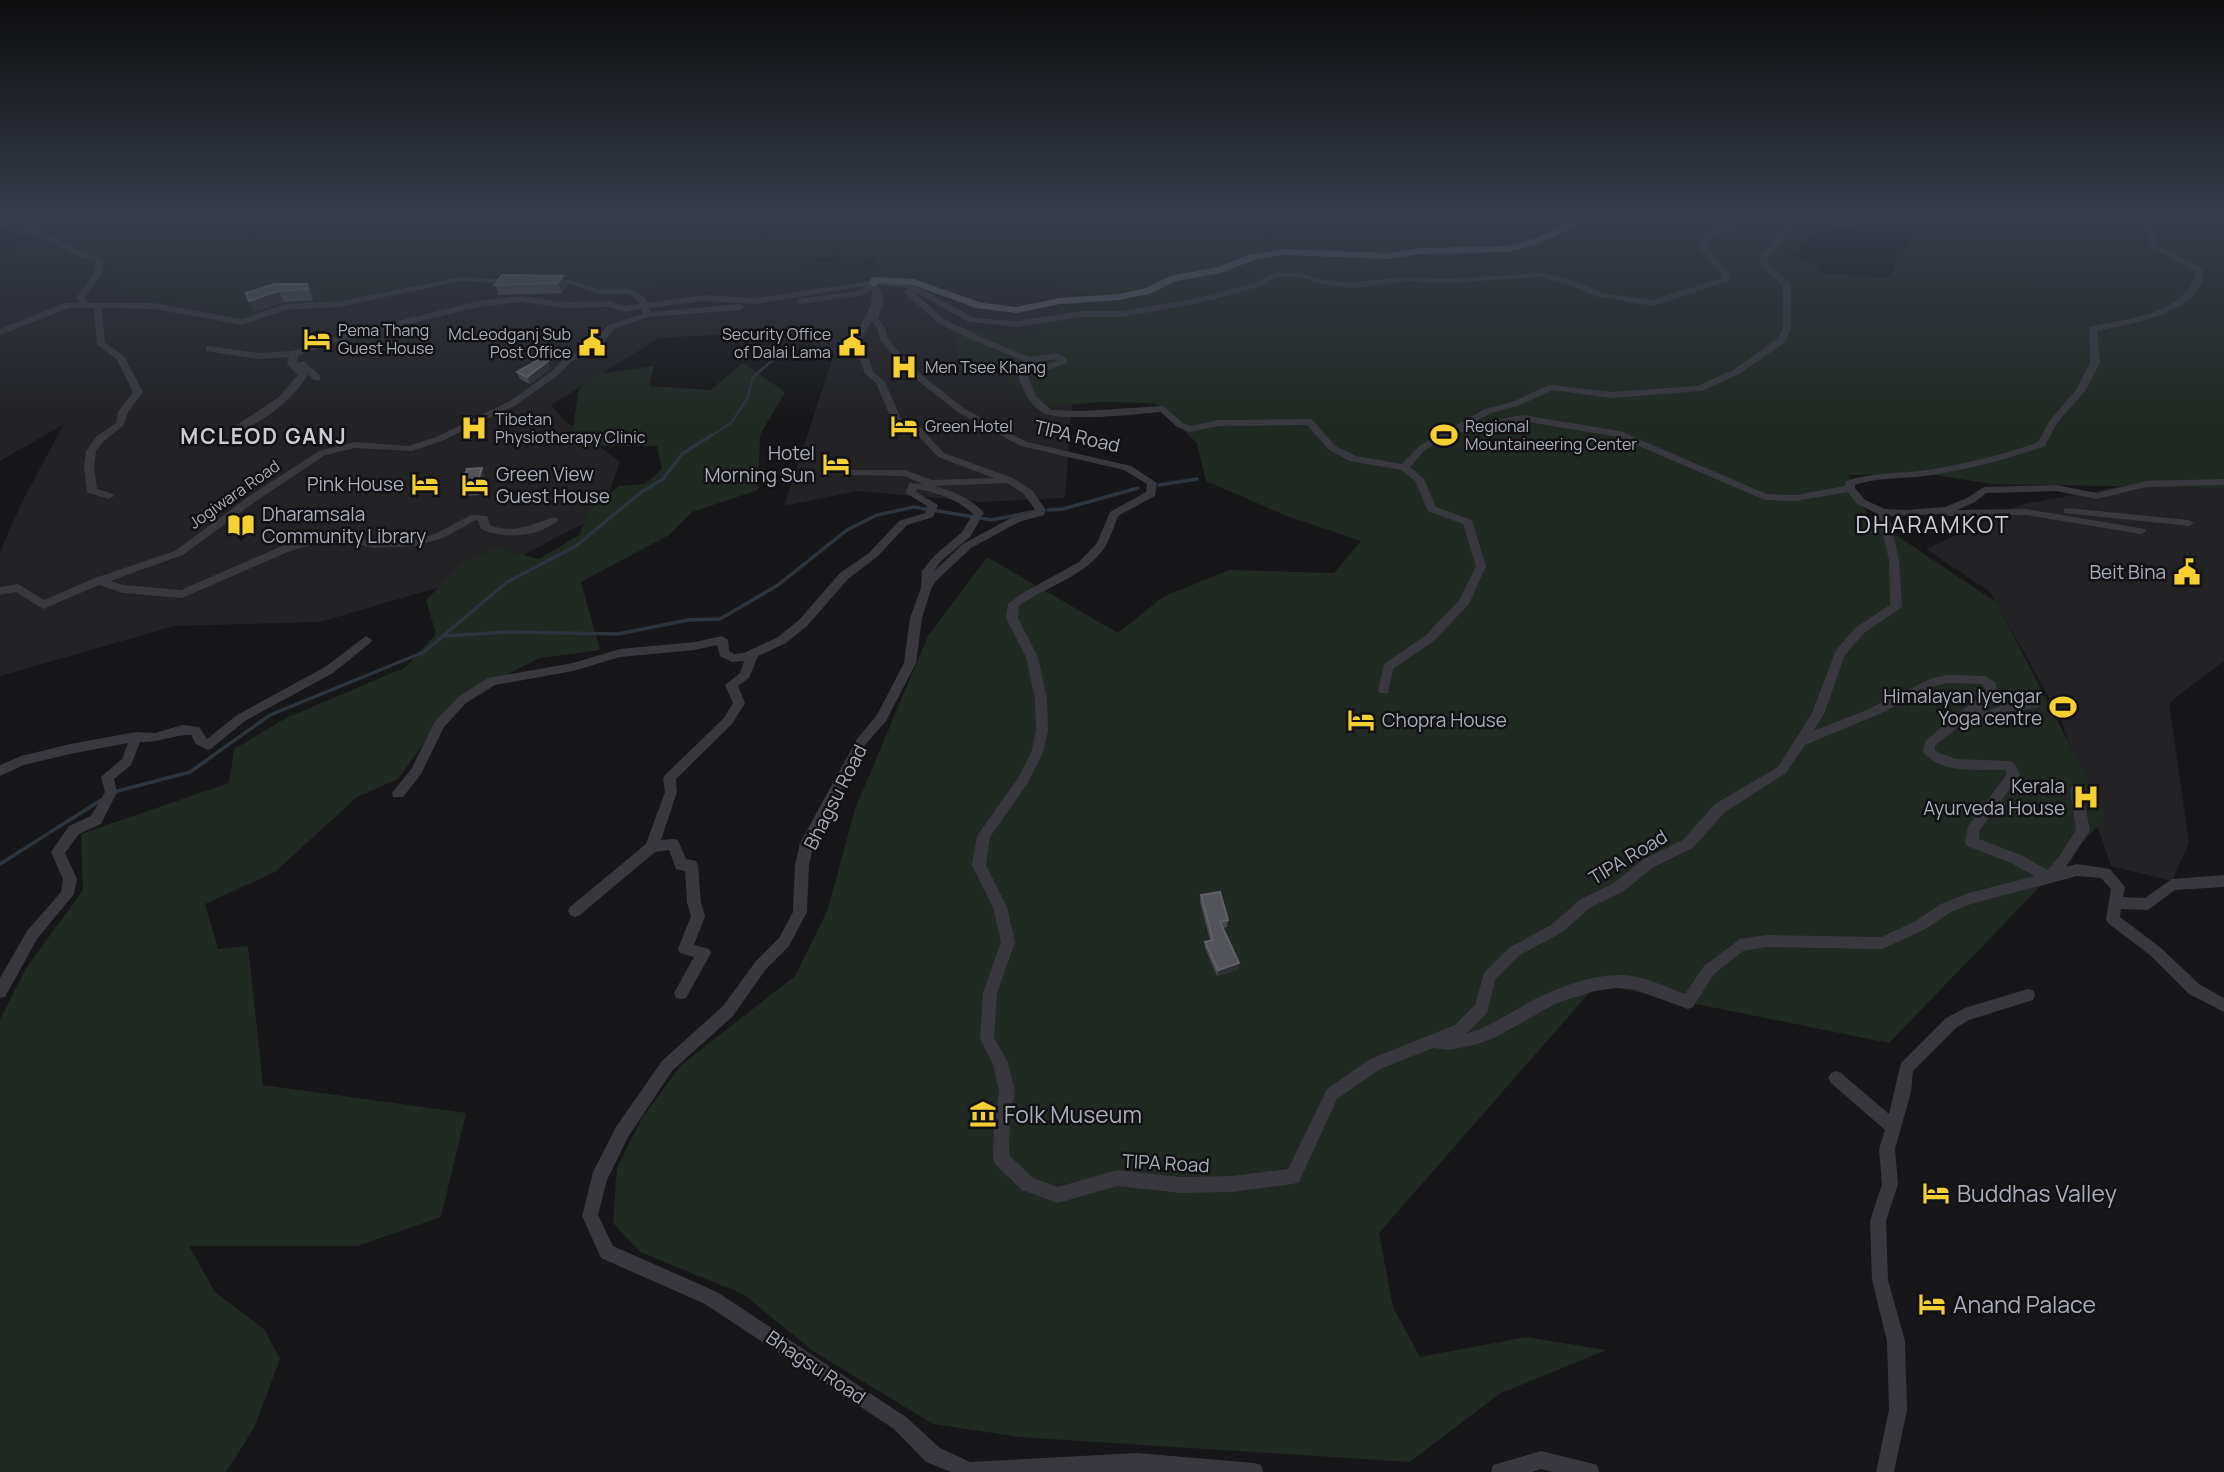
<svg xmlns="http://www.w3.org/2000/svg" width="2224" height="1472" font-family="Manrope,sans-serif">
  <style>
    .built { fill: #232326 }
    .green { fill: #212923; fill-rule: evenodd }
    .lines { fill: none; stroke-linecap: round; stroke-linejoin: round }
    .stream-far1 { stroke: #2c343d; stroke-width: 2.5 }
    .stream { stroke: #2c343d; stroke-width: 3.5 }
    .minor { fill: #38383e; fill-rule: evenodd }
    .major { fill: #54545d; fill-rule: evenodd }
    .wall { fill: #48484e }
    .shaded-wall { fill: #303034 }
    .building { fill: #53535a; stroke: #606168; stroke-width: 2 }
    .labels { text-anchor: middle; dominant-baseline: central; stroke-width: 5; stroke-linejoin: round; paint-order: stroke }
    .far-poi-label { font-size: 16px; fill: #a9acb9; stroke: #121214; text-anchor: start }
    .far-street-label { font-size: 16px; fill: #a9acb9; stroke: #121214 }
    .street-label { font-size: 19px; fill: #a9acb9; stroke: #121214 }
    .poi-label { font-size: 19px; fill: #a9acb9; stroke: #121214; text-anchor: end }
    .far-district-label { font-size: 21px; font-weight: bold; letter-spacing: 2px; fill: #cacbd5; stroke: #121214 }
    .quarter-label { font-size: 23px; letter-spacing: 2px; fill: #cacbd5; stroke: #121214 }
    .near-poi-label { font-size: 23px; fill: #a9acb9; stroke: #121214; text-anchor: start }
  </style>
  <rect width="100%" height="100%" fill="#171719"/>
  <g class="built">
    <path d="M55,227L546,258L1082,266L1065,498L981,502L858,491L784,506L834,354L788,331L659,338L551,405L563,419L620,462L601,514L491,572L320,622L174,626L0,676V552L21,504L64,424L0,461V253Z"/>
    <path d="M2136,484L2224,487V661L2169,703L2189,843L2172,881L2111,866L2061,719L1990,592L1926,549L2023,504Z"/>
  </g>
  <g class="green">
    <path d="M0,216H734L741,224L770,216H2224V488L1992,484L1928,474L1848,475L1869,517L1996,602L2107,817L1889,1043L1597,984L1379,1233L1393,1307L1420,1357L1526,1337L1606,1350L1499,1394L1410,1462L1019,1437L933,1424L813,1351L743,1294L640,1252L613,1223L617,1168L642,1118L680,1066L795,976L828,909L855,809L928,636L987,557L1118,633L1163,597L1229,570L1334,573L1361,541L1287,516L1206,481L1197,443L1155,403L1102,402L1035,408L1000,371L962,376L953,335L959,327L1000,336L1037,332L1048,313L1084,296L1038,273L880,272L875,258L848,266L835,254L762,279L729,281L703,266L636,289H602L565,278L466,271L341,300L288,303L238,319L207,305L125,295L111,276L112,254L33,238L0,227ZM1891,220L1907,226L1910,237L1908,247C1896,253 1893,258 1894,271L1888,278L1823,273L1816,264L1790,254L1818,233Z"/>
    <path d="M743,363L785,392L760,435L758,490L692,512L669,535L581,582L600,650L540,658L455,700L398,779L357,797L275,872L205,904L218,949L248,946L263,1085L466,1113L441,1217L357,1246H189L215,1292L264,1329L280,1359L254,1428L226,1472H0V1019L27,967L83,890L81,834L229,783L234,749L286,718L406,667L436,634L426,600L463,563L496,548L539,559L579,535L589,511L619,486L645,484L662,469L657,446H570L579,389L597,374L654,366L649,386L710,390Z"/>
  </g>
  <g class="lines">
    <path class="stream-far1" d="M709,437L731,423L747,399L753,377L786,349"/>
    <g class="stream">
      <path d="M1159,485L1197,479"/>
      <path d="M1048,510L1063,509L1138,488"/>
      <path d="M444,636L508,632L618,634L688,620L720,619L778,585L847,530L877,515L914,507L992,520L1036,511"/>
      <path d="M114,792L190,772L270,715L424,652L507,582L576,546L640,493L663,479L682,454L712,435"/>
      <path d="M0,864L101,800"/>
    </g>
    <g class="minor">
      <path d="M4,216H15L79,250L103,259L101,275L84,298L87,303H154L241,319L285,304L339,301L461,277L515,280L519,282L515,284L461,281L339,307L286,310L242,325L154,309L102,308L105,343L124,356L143,392L128,412L123,426L104,441L96,451L94,467L97,489L113,494L114,496L109,499L88,493L87,491L84,467L86,451L97,436L116,423L118,412L133,392L117,360L97,344L94,308H69L0,335V329L65,303H78L76,298L93,275L96,262L73,254Z"/>
      <path d="M1459,216H1495L1491,218H1463Z"/>
      <path d="M1752,216H1764L1711,238L1706,247L1730,274L1728,281L1653,306L1598,297L1569,285L1541,277L1446,283L1408,281L1353,288L1322,284L1299,277H1277L1259,287L1199,303L1122,317H1081L1017,327L969,322L913,291L944,319L979,336L1029,357L1058,353L1067,359V363L1028,377L1036,396L1051,410L1083,411L1163,406L1183,423L1191,426L1219,420L1310,419L1313,420L1335,446L1356,456L1402,464L1419,446L1485,409L1512,402L1549,385L1612,392L1697,386L1733,370L1777,339L1783,330V285L1766,272L1758,260L1780,232L1789,216H1797L1787,235L1766,260L1772,268L1791,284V330L1784,343L1739,374L1702,391L1612,398L1553,390L1518,406L1491,413L1470,425L1523,415L1620,431L1767,494L1796,495L1845,486L1846,481C1873,472 1900,474 1927,470C1965,464 2002,455 2038,442L2050,420L2076,390L2090,363L2089,327C2125,319 2188,315 2196,271L2152,248L2140,222L2132,216H2142L2147,221L2158,245L2203,268C2208,313 2128,324 2097,331L2100,363L2085,391L2057,423L2045,446C2006,460 1966,470 1925,476C1901,479 1877,477 1855,485V488L1865,500L1885,509L1906,510L1945,507L1967,498L1984,487L2056,485L2097,493L2146,481L2224,479V485L2146,487L2097,499L2056,491L1986,493L1975,502L1957,510L2026,509L2145,529L2146,531L2141,534L2026,515L1948,516L1943,514L1889,516L1899,560L1902,607L1863,634L1845,655L1824,714L1813,731L1869,709L1932,678L1947,675L1985,676L1995,682L1998,692L1990,700L1986,710L1988,711L2004,704L2038,702L2040,705L2038,708L2006,712L1988,721L1974,714L1935,746V750L1941,754L1957,759L2010,761L2014,763L2020,775L1979,831V839L2021,855L2047,870L2059,857L2076,830L2070,791L2072,787H2080L2082,791L2090,830L2066,867L2077,864L2110,869L2125,887L2123,897L2145,898L2172,879L2224,875V887L2175,890L2148,910L2121,909L2120,917L2161,948L2199,984L2224,998V1012L2189,994L2151,956L2108,923L2106,919L2111,889L2101,878L2077,876L1971,904L1951,912L1924,930L1882,949L1766,947L1743,951L1714,974L1693,1007L1688,1009L1633,989L1616,988L1595,991L1557,1003L1496,1037L1478,1044L1450,1050L1433,1048L1380,1069L1337,1099L1299,1182L1293,1184L1232,1192L1181,1193L1117,1186L1058,1203L1022,1190L995,1164L993,1158L994,1119L999,1092L993,1064L980,1039L983,993L1001,942L993,907L972,865L977,836L1018,778L1031,753L1036,731L1035,699L1026,657L1006,618L1008,604L1021,594L1079,562L1097,543L1110,512L1146,492L1147,484L1124,470L1021,446L959,413L907,372L880,340L878,330L872,321L861,339L874,373L885,382L902,421L921,428L944,453L1013,478L1032,490L1046,510L1044,515L1019,522L971,548L936,581L931,589L922,618L916,663L886,721L865,745L814,843L809,865L807,912L789,946L766,969L733,1016L672,1071L628,1137L607,1180L598,1215L613,1246L717,1292L906,1417L940,1448L970,1462L1137,1453L1254,1463L1261,1465L1263,1472H951L926,1462L894,1429L705,1304L601,1258L582,1216L593,1172L616,1127L662,1061L723,1006L756,961L779,938L793,912L795,865L800,843L857,739L877,715L904,663L910,618L921,588L922,571L934,556L962,532L973,514C957,499 938,493 917,489L916,492L938,505L933,517L907,525L877,557L848,579L807,626L786,643L758,656L749,678L738,686L745,703L732,724L676,779L677,792L661,840L673,839L678,840L686,859L696,861L698,865L701,903L705,916L694,945L709,949L711,953L686,998L681,999L676,998L674,993L694,957L680,953L678,949L691,916L687,903L685,871L676,869L669,850L655,852L580,915L575,917L570,915L568,911L570,907L646,844L665,792L663,778L665,775L724,718L733,703L725,685L740,673L744,661L732,662L720,656L717,645L695,650L620,657L573,671L495,685L466,703L444,727L421,774L403,797H393L392,793L412,768L435,721L458,697L488,678L573,663L620,649L695,642L722,636L728,640L729,651L734,654L744,653L778,637L799,620L840,573L869,553L899,521L925,513L927,506L906,493L909,483L923,484L904,476L848,475L843,472L844,470H905L932,480L994,478L938,457L915,432L893,423L876,383L865,374L853,339L871,305L872,290L860,296L800,304L797,303V299L858,291L866,286L756,304L703,301L649,308L650,312L740,304L744,307L740,310L648,317L614,329L598,349L572,361L557,376L516,405L442,441L412,451L355,448L325,455L256,501L183,555L110,581L124,585L181,590L282,546L332,533L375,542L414,540L435,534L471,515L487,516L490,525C513,535 532,524 554,517L559,520C538,537 506,540 481,529L478,521L476,520L443,538L414,546L375,548L332,539L290,551L182,598L123,593L99,585L43,609L16,592L0,595V587L18,584L44,600L95,578L175,551L248,497L319,451L355,442L408,446L436,437L510,401L551,372L566,357L592,345L608,325L643,314L641,309L625,312L608,307L565,308L522,302L478,307L332,343L298,356L297,363L304,361L320,376V380H314L302,369L308,375C292,400 264,422 237,432L232,429L234,427L279,397L298,375L287,364L289,357L258,359L206,351V347L209,346L258,353L293,351L326,339L478,301L522,296L565,302L608,301L625,306L639,304L638,301L629,294H598L570,284H548V280H571L599,289H631L645,298L647,303L703,295L756,298L877,280L913,284L974,318L1017,321L1081,311H1122L1198,298L1253,283L1275,273H1300L1323,280L1353,282L1408,277L1446,279L1541,273L1575,281L1603,293L1652,300L1721,278L1722,274L1698,247L1705,234ZM878,285L908,288L904,291L905,293L938,323L973,340L1028,363L1056,359L1058,360L1018,376C1023,389 1029,404 1042,412C1059,423 1137,414 1161,412L1177,427L1190,432L1219,426L1307,425L1329,450L1350,461L1401,470L1415,481L1428,511L1463,524L1476,566L1460,599L1426,635L1384,664L1378,690L1380,693H1388L1393,669L1434,641L1469,604L1486,566L1472,520L1436,507L1424,479L1410,467L1425,450L1455,433L1523,421L1618,437L1765,500L1796,501L1848,492L1857,504L1878,514L1889,560L1890,605L1855,628L1836,650L1812,713L1778,767L1715,804L1683,840L1642,860L1614,883L1581,899L1551,925L1510,947L1484,973L1475,1005L1455,1025L1370,1059L1327,1089L1288,1169L1232,1176L1181,1177L1117,1170L1058,1187L1033,1178L1009,1155L1010,1119L1015,1092L1008,1062L994,1038L997,993L1015,942L1007,907L986,865L990,837L1027,784L1043,753L1048,731L1047,699L1038,657L1018,618L1019,606C1048,585 1085,577 1105,547C1111,537 1114,526 1118,516L1155,496L1157,483L1131,466L1027,442L965,409L913,368L888,339L886,330L878,318L884,301ZM1007,483L1024,494L1036,511L1011,518L963,544L933,572L941,561L970,537L984,513C971,498 953,491 934,486ZM1947,683L1982,684L1986,691L1925,741L1923,752C1941,775 1980,769 2006,770L2007,774L1968,826L1965,842L1967,846L2011,863L2035,876L1969,893L1941,904L1914,922L1881,937L1766,935L1740,939L1704,966L1685,994C1668,988 1651,979 1633,976C1597,971 1556,988 1524,1005C1505,1016 1487,1028 1466,1034L1487,1013L1495,980L1520,955L1561,933L1591,907L1624,891L1652,868L1693,848L1725,812L1786,773L1805,745L1877,715L1935,686Z"/>
      <path d="M2068,508L2189,520L2194,523L2189,526L2064,513V509Z"/>
      <path d="M366,636L372,640L370,643L333,673L245,721L212,748L208,750L196,744L191,735C173,735 158,743 140,742L131,765L114,779L117,792L101,824L79,834L65,853L77,879L74,894L37,939L5,997L0,998V978L27,931L61,892L63,879L51,852L69,826L91,816L105,792L101,777L122,759L128,743L70,754L24,765L0,776V765L21,756L70,744L136,732L155,733L182,725L199,727L207,739L237,715L325,667Z"/>
      <path d="M2028,989L2033,990L2035,995L2033,1000L1969,1020L1956,1028L1913,1071L1911,1092L1895,1149L1898,1184L1886,1221L1888,1280L1905,1341L1907,1410L1894,1472H1876L1889,1410L1887,1341L1872,1280L1870,1221L1882,1184L1879,1149L1885,1130L1831,1083L1828,1078L1831,1073L1836,1071L1841,1073L1889,1114L1901,1063L1946,1018L1965,1008Z"/>
      <path d="M1541,1451L1590,1463L1597,1465L1599,1472H1552L1541,1469L1532,1472H1491L1493,1465Z"/>
    </g>
    <path class="major" d="M1581,216H1595L1541,243L1507,252L1421,254L1389,259L1283,255L1254,260L1221,273L1177,281L1149,294L1119,300L1060,304L1017,313L976,308L913,285L879,283L874,287L869,284L871,278L875,277L914,279L982,303L1017,307L1060,298L1119,294L1146,288L1170,276L1218,267L1248,255L1283,249L1389,253L1421,248L1507,246L1533,239Z"/>
  </g>
  <g class="wall">
    <path d="M563,276L566,287L562,293L499,295L495,285Z"/>
    <path d="M307,284L313,294V300L284,302L254,311L249,301L246,293Z"/>
    <path d="M551,368L530,384L520,379L517,372Z"/>
    <path d="M485,475L479,495L464,496L461,489Z"/>
    <path d="M1201,895L1228,920L1227,927L1223,928L1238,970L1217,976L1205,948V942L1210,940L1200,902Z"/>
  </g>
  <g class="shaded-wall">
    <path d="M563,276L566,287L562,293L558,283Z"/>
    <path d="M307,284L313,294V300L308,289Z"/>
    <path d="M278,291L284,302L254,311L249,301Z"/>
    <path d="M548,361L551,368L530,384L527,377Z"/>
    <path d="M482,468L485,475L479,495L476,487Z"/>
    <path d="M1239,963L1238,970L1217,976L1218,970Z"/>
  </g>
  <g class="building">
    <path d="M502,275L563,276L558,283L495,285Z"/>
    <path d="M275,284H307L308,289L278,291L249,301L246,293Z"/>
    <path d="M542,358L548,361L527,377L517,372Z"/>
    <path d="M482,468L476,487L461,489L467,469Z"/>
    <path d="M1220,892L1228,920L1220,922L1239,963L1218,970L1205,942L1213,940L1201,895Z"/>
  </g>
  <linearGradient id="sky" x2="0" y2="1"><stop stop-color="#0d0d0e"/><stop offset="0.51" stop-color="#363c49"/><stop offset="1" stop-color="#363c49" stop-opacity="0"/></linearGradient>
  <rect width="2224" height="422" fill="url(#sky)"/>
  <defs>
    <g id="hotel-bare" transform="scale(2.1)"><path d="M-6-4.5h1.5V1H6V5H4.5V3h-9V5H-6ZM-4 0a1.8 1.8 0 1 1 3.6 0ZM.5 0V-2.5h3Q6-2.5 6 0Z" fill="#f6cf32" stroke="#121214" stroke-width="2.5" paint-order="stroke"/></g>
    <g id="civic-bare" transform="scale(2.1)"><path d="M-.6-6.5H3V-4.5H.6V-3L4-1V1h2V6H-6V1h2V-1L-.6-3ZM-1.2 2.5V6h2.4V2.5Z" fill="#f6cf32" stroke="#121214" stroke-width="2.5" paint-order="stroke"/></g>
    <g id="hospital-bare" transform="scale(2.1)"><path d="M-5-5h3v3.5h4V-5h3V5h-3V1.5h-4V5h-3Z" fill="#f6cf32" stroke="#121214" stroke-width="2.5" paint-order="stroke"/></g>
    <g id="stadium-bare" transform="scale(2.1)"><path d="M0-5a6.5 5 0 1 0 0 10a6.5 5 0 1 0 0-10ZM-3.5-1.8h7v3.6h-7Z" fill="#f6cf32" stroke="#121214" stroke-width="2.5" paint-order="stroke"/></g>
    <g id="library-bare" transform="scale(2.1)"><path d="M-6-4Q-3-5.5-.7-3.5V5Q-3 3-6 4ZM6-4Q3-5.5 .7-3.5V5Q3 3 6 4Z" fill="#f6cf32" stroke="#121214" stroke-width="2.5" paint-order="stroke"/></g>
    <g id="museum-bare" transform="scale(2.1)"><path d="M0-6L6-3V-2H-6V-3ZM-5-1h2V3h-2ZM-1-1h2V3h-2ZM3-1h2V3H3ZM-6 4H6V6H-6Z" fill="#f6cf32" stroke="#121214" stroke-width="2.5" paint-order="stroke"/></g>
  </defs>
  <g fill-rule="evenodd">
    <use href="#hotel-bare" x="317" y="339"/>
    <use href="#civic-bare" x="592" y="343"/>
    <use href="#civic-bare" x="852" y="343"/>
    <use href="#hospital-bare" x="904" y="367"/>
    <use href="#hotel-bare" x="904" y="426"/>
    <use href="#hospital-bare" x="474" y="428"/>
    <use href="#stadium-bare" x="1444" y="435"/>
    <use href="#hotel-bare" x="836" y="464"/>
    <use href="#hotel-bare" x="425" y="484"/>
    <use href="#hotel-bare" x="475" y="485"/>
    <use href="#library-bare" x="241" y="525"/>
    <use href="#civic-bare" x="2187" y="572"/>
    <use href="#stadium-bare" x="2063" y="707"/>
    <use href="#hotel-bare" x="1361" y="720"/>
    <use href="#hospital-bare" x="2086" y="797"/>
    <use href="#museum-bare" x="983" y="1114"/>
    <use href="#hotel-bare" x="1936" y="1193"/>
    <use href="#hotel-bare" x="1932" y="1304"/>
  </g>
  <g class="labels">
    <g class="far-poi-label">
      <text x="338" y="330">Pema Thang<tspan x="338" dy="18">Guest House</tspan></text>
      <text x="571" y="334" text-anchor="end">McLeodganj Sub<tspan x="571" dy="18">Post Office</tspan></text>
      <text x="831" y="334" text-anchor="end">Security Office<tspan x="831" dy="18">of Dalai Lama</tspan></text>
      <text x="925" y="367">Men Tsee Khang</text>
      <text x="495" y="419">Tibetan<tspan x="495" dy="18">Physiotherapy Clinic</tspan></text>
      <text x="925" y="426">Green Hotel</text>
      <text x="1465" y="426">Regional<tspan x="1465" dy="18">Mountaineering Center</tspan></text>
    </g>
    <g class="far-street-label">
      <text transform="translate(234 494) rotate(-35)">Jogiwara Road</text>
    </g>
    <g class="street-label">
      <text transform="translate(1077 436) rotate(13)">TIPA Road</text>
      <text transform="translate(835 797) rotate(-63)">Bhagsu Road</text>
      <text transform="translate(1628 857) rotate(-31)">TIPA Road</text>
      <text transform="translate(1166 1163) rotate(3)">TIPA Road</text>
      <text transform="translate(816 1367) rotate(34)">Bhagsu Road</text>
    </g>
    <g class="poi-label">
      <text x="815" y="453">Hotel<tspan x="815" dy="22">Morning Sun</tspan></text>
      <text x="496" y="474" text-anchor="start">Green View<tspan x="496" dy="22">Guest House</tspan></text>
      <text x="404" y="484">Pink House</text>
      <text x="262" y="514" text-anchor="start">Dharamsala<tspan x="262" dy="22">Community Library</tspan></text>
      <text x="2166" y="572">Beit Bina</text>
      <text x="2042" y="696">Himalayan Iyengar<tspan x="2042" dy="22">Yoga centre</tspan></text>
      <text x="1382" y="720" text-anchor="start">Chopra House</text>
      <text x="2065" y="786">Kerala<tspan x="2065" dy="22">Ayurveda House</tspan></text>
    </g>
    <g class="far-district-label">
      <text x="264" y="436">MCLEOD GANJ</text>
    </g>
    <g class="quarter-label">
      <text x="1933" y="524">DHARAMKOT</text>
    </g>
    <g class="near-poi-label">
      <text x="1004" y="1114">Folk Museum</text>
      <text x="1957" y="1193">Buddhas Valley</text>
      <text x="1953" y="1304">Anand Palace</text>
    </g>
  </g>
</svg>
